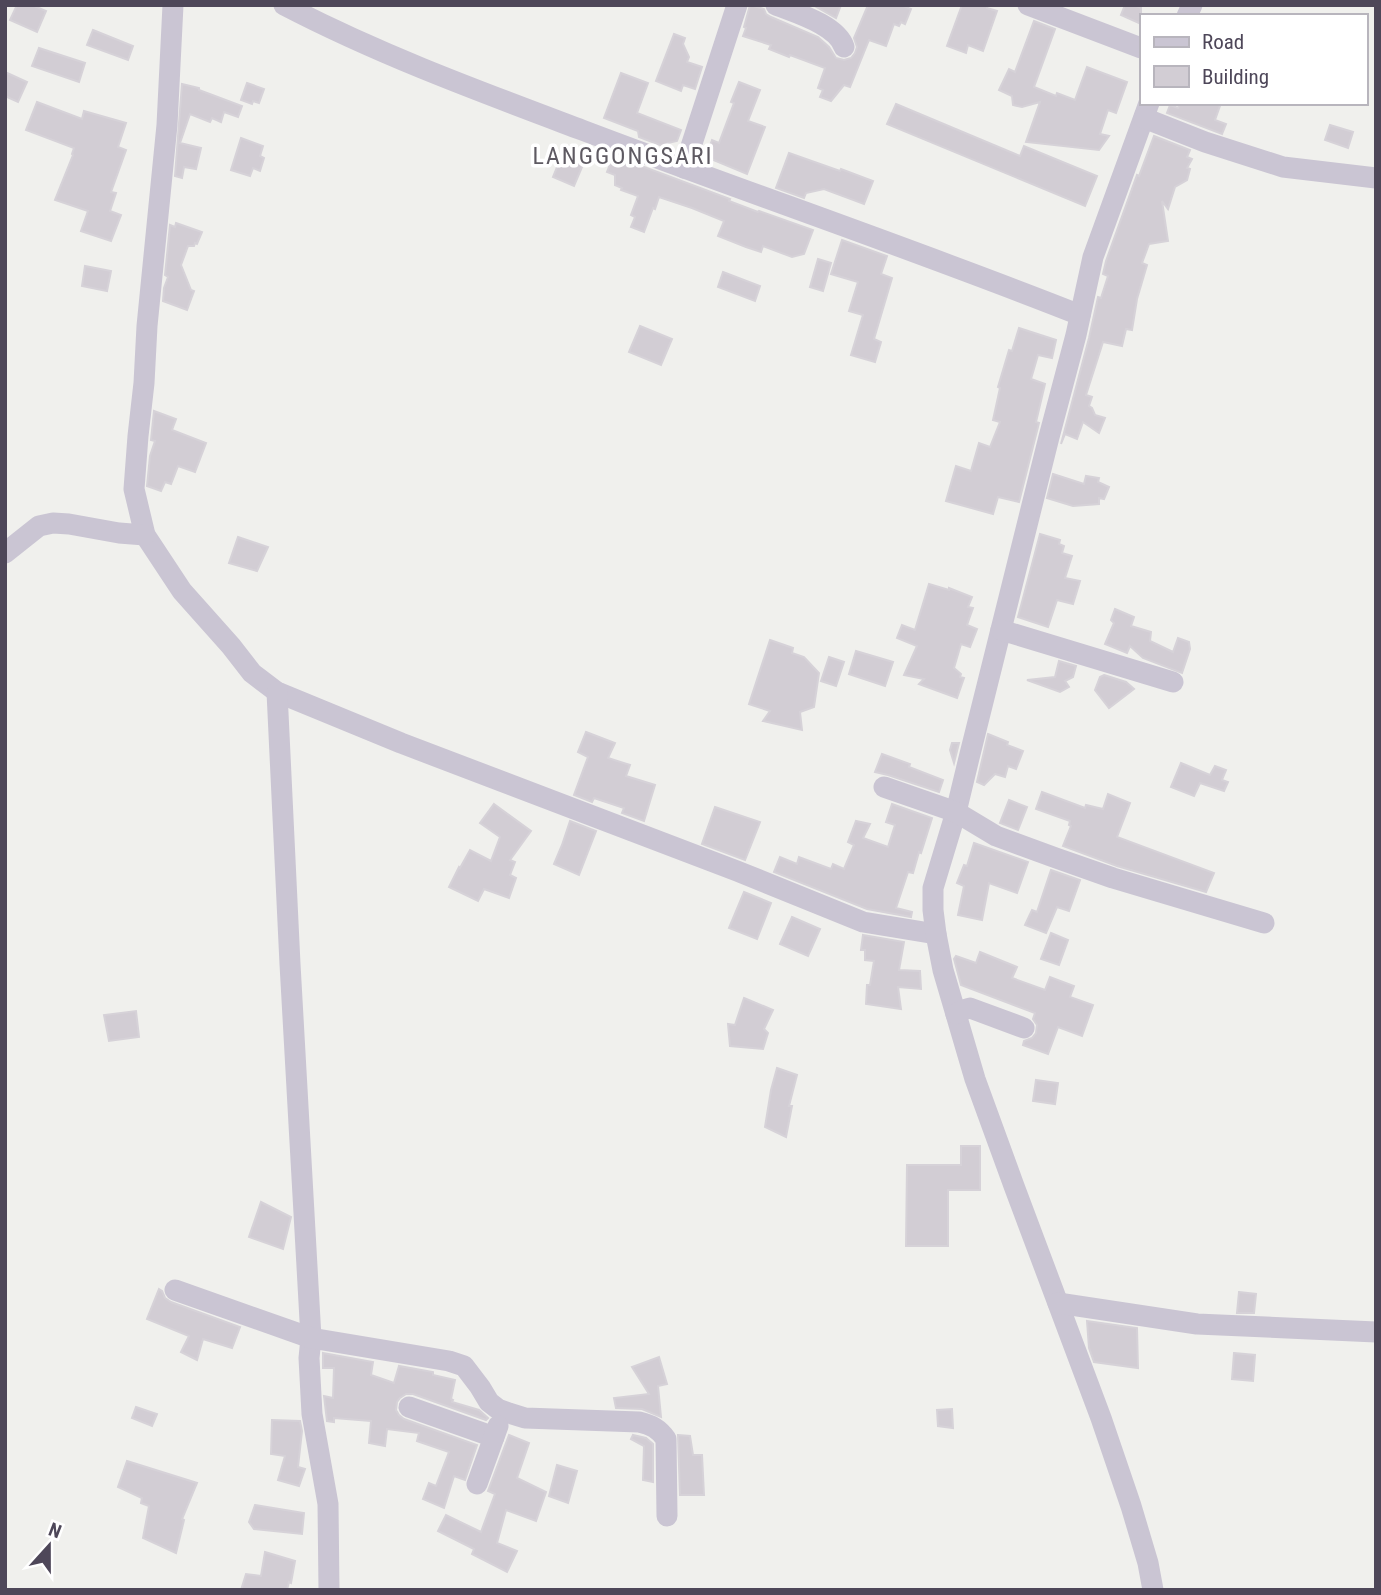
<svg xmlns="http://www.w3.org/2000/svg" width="1381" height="1595" font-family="'Roboto Condensed',sans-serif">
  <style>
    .building { fill: #d2cdd4; stroke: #d6d2d8; stroke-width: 2 }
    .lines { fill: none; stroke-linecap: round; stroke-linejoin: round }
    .minor { stroke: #cac5d3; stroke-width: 21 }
    .labels { text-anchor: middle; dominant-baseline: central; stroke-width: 7; stroke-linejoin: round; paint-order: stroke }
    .quarter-label { font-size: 24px; letter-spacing: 2px; fill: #5e5a62; stroke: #fff }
  </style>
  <rect width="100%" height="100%" fill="#f0f0ed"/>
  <g class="building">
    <path d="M17,5H32L46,11L37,32L10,20Z"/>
    <path d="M750,5L764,9L766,14L771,17L818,37L829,47L836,58L844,60L851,58L855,53L857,47L854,38L868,5H901L911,9L905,24L901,22L899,26L894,24L886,46L869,40L850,87L844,85L831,101L820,97L823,90L818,88L825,68L790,55L789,57L769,49L771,45L743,36L746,28L744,27Z"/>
    <path d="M813,5H841L836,18Z"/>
    <path d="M962,5H988L987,8L997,11L983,51L968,45L966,53L947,46Z"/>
    <path d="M1125,5H1134L1141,8V24L1121,15Z"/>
    <path d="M1034,21L1055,29L1034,87L1056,96L1057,93L1075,100L1087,67L1127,82L1116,113L1108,110L1100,134L1109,136L1099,150L1026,142L1040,102L1022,107L1013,105L1012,96L999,90L1009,69L1015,72Z"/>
    <path d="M93,30L133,46L128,60L87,45Z"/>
    <path d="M674,34L685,38L683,44L689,57L687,62L702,67L695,89L683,85L681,91L656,81Z"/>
    <path d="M39,48L85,63L79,82L32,66Z"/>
    <path d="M5,72L27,82L18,102L5,96Z"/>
    <path d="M621,73L648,83L637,113L681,130L677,141L668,143V148L639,137L638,131L604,118Z"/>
    <path d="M739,82L760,90L748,121L765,127L747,174L706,157L712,140L719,143L734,103L731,102Z"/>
    <path d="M247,83L264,89L259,103L253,101L252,104L241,100Z"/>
    <path d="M182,84L199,88V90L242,106L238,117L224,112L221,122L212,118L210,122L190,114L180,143L201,148L196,169L184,167L182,178L175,176Z"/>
    <path d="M37,102L82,119L84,111L126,123L118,147L126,150L111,192L116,193L110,211L121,215L111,241L81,231L88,211L55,200L73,155L72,154L74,148L26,130Z"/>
    <path d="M1180,103H1221L1215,120L1226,124L1222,134L1167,113L1170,105L1178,108Z"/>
    <path d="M896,104L1020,156L1024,146L1097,176L1085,206L887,124Z"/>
    <path d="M1330,125L1353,132L1348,148L1325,140Z"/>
    <path d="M1154,136L1190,150L1187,157L1192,159L1187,168L1190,169L1187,180L1175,187L1168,209L1162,201L1168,241L1149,244L1142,263L1147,265L1137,299L1132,330L1126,329L1122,346L1103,342L1086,395L1092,397L1089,406L1092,408L1095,415L1105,418L1099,433L1083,422L1077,439L1065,434L1061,444L1089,338L1098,297L1101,298L1108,276L1103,274L1106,261L1137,175L1139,176Z"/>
    <path d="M241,138L263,146L260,156L264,158L260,171L253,168L250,176L231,170Z"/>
    <path d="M566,145L581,151L579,157L585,160L574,186L553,177Z"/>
    <path d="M789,153L840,171L841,169L873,181L864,204L824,189L806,193L804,198L776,188Z"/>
    <path d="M612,159L630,166L631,162L730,199L729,201L758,212L759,211L813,230L804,254L792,257L763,246L761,252L746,247L718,236L724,221L692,208L659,197L655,209L653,208L644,232L631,227L635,217L631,215L638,196L621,190L622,188L615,185V175L607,172Z"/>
    <path d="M176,223L202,232L197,244L195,243L194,246H188L181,265L191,290L194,291L187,310L163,301L164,288L168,277L165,275L170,225L175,227Z"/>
    <path d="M842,240L887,256L881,274L892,278L874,339L881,342L875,362L851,355L863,315L849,311L858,282L831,274Z"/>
    <path d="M818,259L831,263L823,291L810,287Z"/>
    <path d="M85,266L111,271L107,291L82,286Z"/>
    <path d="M723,272L760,286L755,301L718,287Z"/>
    <path d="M640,326L672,339L661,365L629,352Z"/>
    <path d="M1019,328L1056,340L1052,358L1038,355L1031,379L1045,384L1036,422L1039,423L1019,502L998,497L993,514L946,501L956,466L971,471L979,443L990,447L1000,422L993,420L1000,388L998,387L1009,350L1012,351Z"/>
    <path d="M154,411L176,419L172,430L206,443L195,472L178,466L171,484L165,482L161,491L147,486L150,456L155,441L151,440Z"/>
    <path d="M1053,474L1084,484L1086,476L1099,478L1098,482L1109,487L1104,499L1099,498V504L1073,506L1047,498Z"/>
    <path d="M1040,534L1060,540L1059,544L1064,546L1062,553L1072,556L1065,578L1080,581L1073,604L1057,600L1048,627L1018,617Z"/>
    <path d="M238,537L268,547L257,571L229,563Z"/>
    <path d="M929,584L949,590V588L972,597L968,607L973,608L967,625L977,629L970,647L961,644L954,668L961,674L960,677L964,678L957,698L919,684L924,679L904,675L917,646L897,638L902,625L915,630Z"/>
    <path d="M1115,609L1134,617L1131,626L1151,632L1150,641L1173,652L1178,638L1189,642L1190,649L1182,673L1143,658L1130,646L1127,653L1105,644L1114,623L1111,620Z"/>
    <path d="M770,640L793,648L792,653L804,657L819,673L814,707L800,712L802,730L763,721L770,711L749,704Z"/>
    <path d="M856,651L893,662L885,686L849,674Z"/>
    <path d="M829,657L844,662L836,686L821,681Z"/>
    <path d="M1059,661L1076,666L1073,677L1065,681L1069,687L1060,692L1027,680L1055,677Z"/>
    <path d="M1104,675L1126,682L1134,689L1109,708L1095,690L1100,677Z"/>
    <path d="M586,732L615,743L608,758L630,765L626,776L655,785L644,821L622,813L624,808L594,798L592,802L574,795L588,757L578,752Z"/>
    <path d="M988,734L1008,742L1007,745L1023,751L1016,769L1008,766L1005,777L995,774L984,785L977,782Z"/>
    <path d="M952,743H959L954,763L950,750Z"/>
    <path d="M882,754L910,764L909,767L943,780L939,792L888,775L875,772Z"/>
    <path d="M1181,763L1210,775L1215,766L1226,770L1222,780L1228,782L1224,791L1200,783L1194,796L1171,787Z"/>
    <path d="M1042,792L1085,808L1086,805L1103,809L1108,794L1130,803L1117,837L1214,873L1206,892L1117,866L1063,846L1071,826L1069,825L1070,821L1036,809Z"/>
    <path d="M1009,800L1027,807L1018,830L1000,823Z"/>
    <path d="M494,804L531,831L510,860L515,862L510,875L516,878L509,898L484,889L478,901L449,887L459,867L460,868L470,850L491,861L500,837L480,823Z"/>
    <path d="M892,804L932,818L921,853L919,852L913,873L908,872L896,908L912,912L911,917L867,909L774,872L780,857L797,864L799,857L831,869L833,864L844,869L854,845L848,842L856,821L870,824L863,838L888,847L895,825L886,822Z"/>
    <path d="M715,807L760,822L745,860L702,844Z"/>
    <path d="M570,821L596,831L579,875L554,864L562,845Z"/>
    <path d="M974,843L1028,862L1017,893L989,883L982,920L958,915L964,886L957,883L964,865L967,866Z"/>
    <path d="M1051,870L1080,880L1069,911L1057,907L1046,933L1025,925L1032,910L1037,912Z"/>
    <path d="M744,892L771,903L757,939L729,928Z"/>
    <path d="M792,917L820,929L808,956L780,944Z"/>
    <path d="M1051,933L1068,940L1059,965L1041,959Z"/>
    <path d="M863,935L904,942L899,970L920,971L921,989L898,987L901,1009L866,1004L867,985H870L874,961L865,960V950H861Z"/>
    <path d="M980,952L1017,967L1012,978L1045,990L1050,977L1074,986L1070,997L1093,1005L1082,1036L1058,1027L1048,1054L1023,1045L1024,1041L1032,1038L1036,1033L1037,1025L1033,1019L1035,1013L961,985L954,959L956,956L976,963Z"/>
    <path d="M744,998L773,1010L764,1029L768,1033L763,1049L730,1046L728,1024L735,1025Z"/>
    <path d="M136,1011L139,1037L109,1041L104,1015Z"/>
    <path d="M777,1068L797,1075L789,1106H792L786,1137L765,1127L771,1090Z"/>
    <path d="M1036,1080L1058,1083L1055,1104L1033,1101Z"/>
    <path d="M961,1146H980V1190H948V1246H906L907,1165H961Z"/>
    <path d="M261,1202L291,1217L283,1249L249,1237Z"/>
    <path d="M159,1289L162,1291L165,1298L171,1302L240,1327L232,1348L203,1339L197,1360L181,1352L189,1336L147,1319Z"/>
    <path d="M1239,1292L1256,1294L1254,1313H1237Z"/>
    <path d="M1087,1321L1137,1328L1138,1368L1094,1362L1089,1348Z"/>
    <path d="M323,1353L373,1362L371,1375L394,1383L399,1366L433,1372V1375L455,1380L451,1399L453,1400L452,1402L479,1410L488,1418L486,1420L413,1394H406L400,1398L397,1402L396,1410L399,1415L404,1419L477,1445L465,1480L454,1476L444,1508L423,1499L429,1483L436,1486L449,1452L417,1441L419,1433L387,1429L385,1446L369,1443L371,1421L334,1418V1422L327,1421L324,1396L333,1398L334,1368H323Z"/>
    <path d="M1234,1353L1255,1355L1253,1381L1232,1379Z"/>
    <path d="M659,1357L667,1384L658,1386L661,1417L642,1409L616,1408L614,1398L649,1394L632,1367Z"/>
    <path d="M136,1407L157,1414L152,1426L132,1418Z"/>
    <path d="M952,1409L953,1428L938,1426L937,1410Z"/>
    <path d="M272,1420L300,1421L302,1431L298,1467L305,1469L299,1486L278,1480L285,1456L271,1454Z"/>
    <path d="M509,1435L529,1443L517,1478L546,1492L536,1521L506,1510L497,1543L517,1551L507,1572L472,1554L474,1549L438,1531L446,1515L481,1532L495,1494L488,1491Z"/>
    <path d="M633,1435L646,1438L653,1444V1482L643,1480L644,1446L631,1439Z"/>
    <path d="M678,1435L690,1436L693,1455H702L704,1495H680Z"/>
    <path d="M127,1461L197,1483L182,1519L184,1520L176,1553L143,1538L149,1506L141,1503L142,1498L118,1487Z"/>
    <path d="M557,1465L577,1471L568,1503L549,1496Z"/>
    <path d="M255,1505L304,1513L302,1534L254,1529L249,1522Z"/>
    <path d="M265,1552L295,1561L291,1583L289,1582L287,1590H241L246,1574L261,1576Z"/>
  </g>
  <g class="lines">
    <g class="minor">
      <path d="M173,5L167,125L147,326L144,383L138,436L134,489L145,535L182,591L231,646L252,673L277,692L401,743L737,871L863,922L936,934"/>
      <path d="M284,5C380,55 481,92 582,130C748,193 916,250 1080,315"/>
      <path d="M776,5C796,13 837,25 844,47"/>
      <path d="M1028,5L1141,48"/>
      <path d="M1187,16L1192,5"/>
      <path d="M1149,103L1093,257L1076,335L1049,437L969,758L956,812L933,888V910L936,934L943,970L975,1079L1014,1186L1101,1418L1131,1506L1148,1563L1153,1590"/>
      <path d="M1144,118L1205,142L1283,167L1376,178"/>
      <path d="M684,168L737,5"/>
      <path d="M5,553L39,526L53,523L69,524L119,533L145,535"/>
      <path d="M1001,630L1173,682"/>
      <path d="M277,692L290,964L311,1338L309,1358L312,1414L328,1504L329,1590"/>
      <path d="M884,787L956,812L996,836L1056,858L1113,878L1264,923"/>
      <path d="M956,1014L963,1010L970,1008L1024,1028"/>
      <path d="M175,1290L311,1338L449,1361L464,1366L480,1387L489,1402L498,1409L509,1413L525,1418L639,1422C652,1425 659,1429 666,1439L667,1516"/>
      <path d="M1058,1303L1197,1324L1376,1332"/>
      <path d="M409,1407L494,1437"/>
      <path d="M477,1484L498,1426"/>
    </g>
  </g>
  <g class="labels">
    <g class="quarter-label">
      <text x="623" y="156">LANGGONGSARI</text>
    </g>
  </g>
  <rect width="1381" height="1595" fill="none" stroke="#4e4759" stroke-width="14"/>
  <rect x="1140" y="14" width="228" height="91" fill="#ffffff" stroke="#b8b5bd" stroke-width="2"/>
  <rect x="1154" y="37" width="35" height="10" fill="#cac5d3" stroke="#b8b5bd" stroke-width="2"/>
  <text x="1202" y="49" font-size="21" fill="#4e4759">Road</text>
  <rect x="1154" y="66" width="35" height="21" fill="#d2cdd4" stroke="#b8b5bd" stroke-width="2"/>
  <text x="1202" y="84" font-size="21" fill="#4e4759">Building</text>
  <g transform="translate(49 1546) rotate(21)" stroke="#ffffff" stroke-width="5" paint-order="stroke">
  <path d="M0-5L12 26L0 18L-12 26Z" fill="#4e4759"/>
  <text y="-10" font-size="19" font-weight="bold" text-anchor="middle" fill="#4e4759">N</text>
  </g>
</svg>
